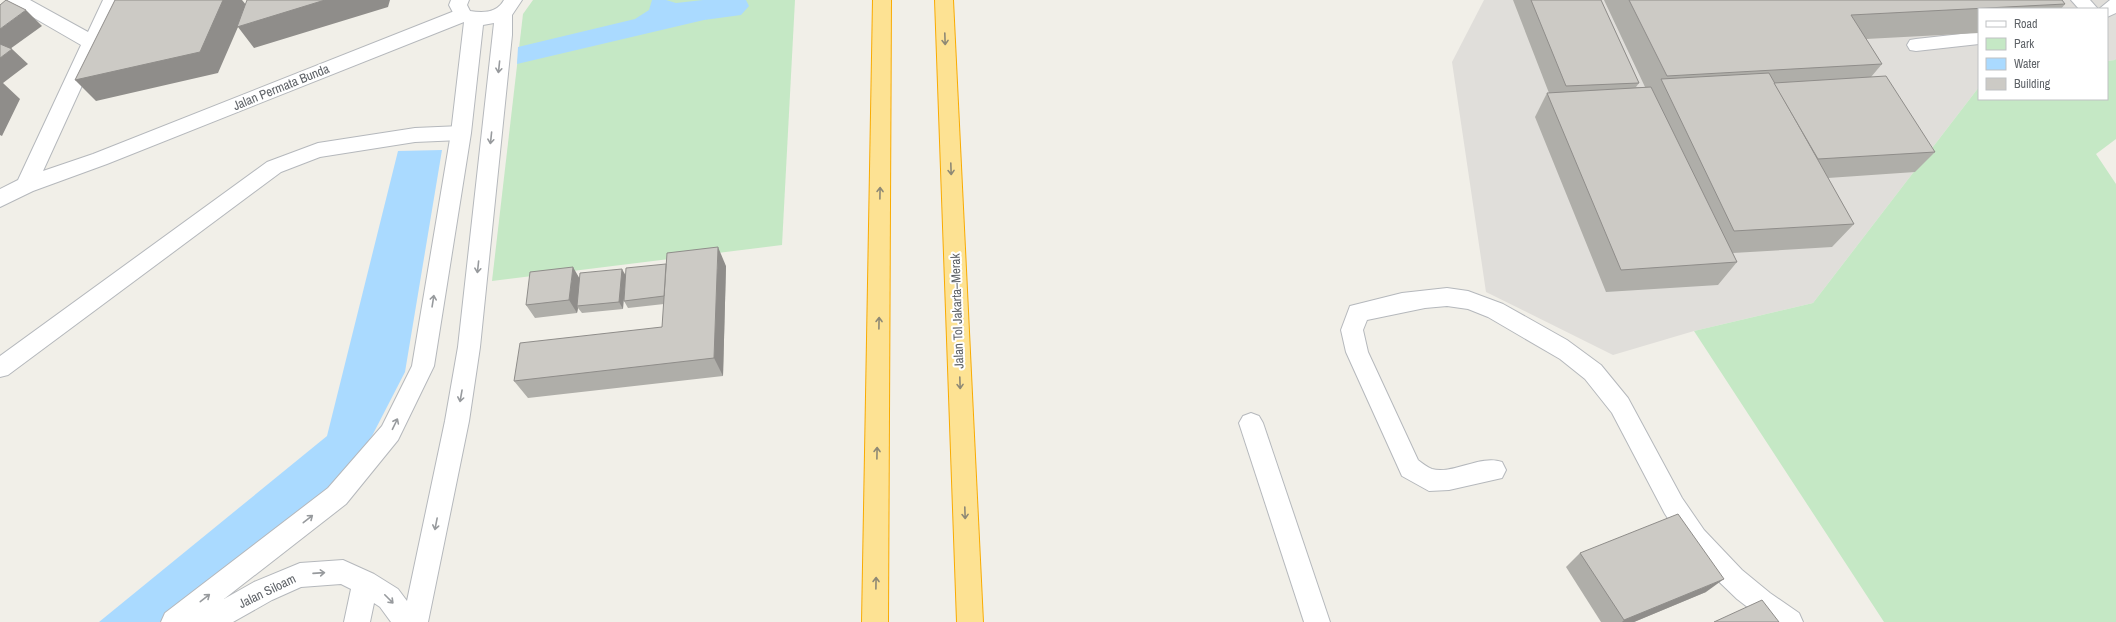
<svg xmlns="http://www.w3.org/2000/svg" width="2116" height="622" font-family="'Archivo Narrow',sans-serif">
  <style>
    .industrial { fill: #e0deda }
    .green { fill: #c5e8c5 }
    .water { fill: #aadaff }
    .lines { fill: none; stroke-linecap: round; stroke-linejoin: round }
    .service-casing { stroke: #b5b8bc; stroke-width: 2 }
    .minor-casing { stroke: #b5b8bc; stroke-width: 2 }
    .tertiary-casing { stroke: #b5b8bc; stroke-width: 2 }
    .motorway-casing { stroke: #f9ab00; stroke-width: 2 }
    .service { fill: #fff; fill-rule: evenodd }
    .minor { fill: #fff; fill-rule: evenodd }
    .tertiary { fill: #fff; fill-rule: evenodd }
    .motorway { fill: #fde293; fill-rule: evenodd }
    .wall { fill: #afaea9 }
    .shaded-wall { fill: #8f8d8a }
    .building { fill: #cccac5; stroke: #8f8d8a }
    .oneway { stroke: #8e8975 }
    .oneway2 { stroke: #979a9d }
    .labels { text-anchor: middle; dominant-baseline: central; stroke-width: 4; stroke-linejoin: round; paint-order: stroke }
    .street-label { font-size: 13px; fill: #5f6368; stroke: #fff }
  </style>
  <rect width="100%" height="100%" fill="#f1efe8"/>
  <path class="industrial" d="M1484,0H2116V58L2115,60L2107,61V9H1979V87L1813,303L1694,331L1613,355L1486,292L1452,62Z"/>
  <g class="green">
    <path d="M533,0H795L782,245L492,281L523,14Z"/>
    <path d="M2116,58V139L2096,154L2116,184V622H1884L1694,331L1813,303L1979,87V99H2107V61L2115,60Z"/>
  </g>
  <g class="water">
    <path d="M652,0H666L676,3L703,0H746L749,6L741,15L704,20L517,64L518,47L635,19L649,10Z"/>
    <path d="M442,150L405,372L372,436L332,491L163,622H99L327,436L398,151Z"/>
  </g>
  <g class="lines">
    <g class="service-casing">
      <g id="service">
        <path d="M2071,0H2090L2098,9H2079Z"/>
        <path d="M2110,0H2116V13L2107,17V9H2099Z"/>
        <path d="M1979,32V44L1916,51L1910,50L1907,45L1910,40L1916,39Z"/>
        <path d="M461,126L468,128L470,133L468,138L461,140L415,142L320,157L281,172L8,375L0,377V356L267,162L318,143L415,128Z"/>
      </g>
    </g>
    <g class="minor-casing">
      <g id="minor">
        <path d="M7,0H30L88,32L103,0H121L43,171L93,154L457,10L463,9L469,10L472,15L469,20L107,164L33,191L0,207V189L18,180L81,45L10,4Z"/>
        <path d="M1447,288L1468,291L1503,304L1567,340L1601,365L1628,398L1682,498L1704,530L1742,570L1770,593L1799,613L1803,622H1767L1737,599L1711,574L1687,547L1665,514L1612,413L1585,379L1560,359L1488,317L1468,309L1447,306L1425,308L1367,320L1363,330L1368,352L1418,460C1422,463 1427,467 1432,469C1452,475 1481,454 1502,462L1506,470L1502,478L1449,490L1429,491L1402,476L1346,352L1341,330L1350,306L1402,293Z"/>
        <path d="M1251,413L1259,416L1263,423L1330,622H1304L1239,423L1243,416Z"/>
      </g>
    </g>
    <g class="tertiary-casing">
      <path id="tertiary" d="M451,0H469L467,5L470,11C483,13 497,13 504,0H522L512,15V35L480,347L469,421L428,622H391L380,607L374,603L370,622H344L351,589L341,584L301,587L272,600L233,622H161L165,613L328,488L382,426L412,366L451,133L464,22L457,20L449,5ZM494,23L458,347L445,421L407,601L398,589L374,574L343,560L300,563L254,582L224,599L346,504L398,440L434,366L471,133L483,25Z"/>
    </g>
    <g class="motorway-casing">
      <g id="motorway">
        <path d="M873,0H891L888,622H862Z"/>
        <path d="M935,0H953L983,622H957Z"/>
      </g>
    </g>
    <use href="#service" class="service"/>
    <use href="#minor" class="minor"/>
    <use href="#tertiary" class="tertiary"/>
    <use href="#motorway" class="motorway"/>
  </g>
  <g class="wall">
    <path d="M1513,0H1601L1639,83L1636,87H1645L1604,0H2062L2065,4L2061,9H1979V33L1866,39L1882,64L1871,77L1935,152L1915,172L1828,178L1854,224L1832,247L1733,253L1737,262L1718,285L1606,292L1535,117L1547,93H1549Z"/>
    <path d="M726,266L723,376L528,398L514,381L662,327L664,304L628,308L624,301Z"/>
    <path d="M622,269L623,309L582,313L578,308L577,313L535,318L526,305L580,278Z"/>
    <path d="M1580,553L1706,592L1634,622H1601L1566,567Z"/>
  </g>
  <g class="shaded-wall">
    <path d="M223,0H242L247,6L325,0H390L388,7L254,48L238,27L218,73L96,101L75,80Z"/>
    <path d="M26,10L42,26L3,54L0,51V29Z"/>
    <path d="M12,49L28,64L3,83L20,99L2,136L0,135V58Z"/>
    <path d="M718,247L726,266L723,376L714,358Z"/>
    <path d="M573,267L581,281L577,306L578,308L577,313L569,300Z"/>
    <path d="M622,269L626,276L623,309L619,302Z"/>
    <path d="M1724,579L1706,592L1634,622H1622L1624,620Z"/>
  </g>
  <g class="building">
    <path d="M6,0L26,10L0,29V5Z"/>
    <path d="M115,0H223L200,52L75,80Z"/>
    <path d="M247,0H325L237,27Z"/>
    <path d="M1531,0H1601L1639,83L1566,86Z"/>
    <path d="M1629,0H2062L2065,4L1851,15L1882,64L1667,76Z"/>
    <path d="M0,44L12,49L0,58Z"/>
    <path d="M1769,73L1854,224L1734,231L1661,79Z"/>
    <path d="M1886,76L1935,152L1818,159L1774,83Z"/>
    <path d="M1651,87L1737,262L1621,270L1547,93Z"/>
    <path d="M718,247L714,358L514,381L520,343L662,327L667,253Z"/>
    <path d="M666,264L664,296L624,301L626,268Z"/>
    <path d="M573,267L569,300L526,305L530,272Z"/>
    <path d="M622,269L619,302L577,306L580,273Z"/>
    <path d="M1678,514L1724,579L1624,620L1580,553Z"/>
    <path d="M1762,600L1779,622H1714Z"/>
  </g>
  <defs><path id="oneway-shaft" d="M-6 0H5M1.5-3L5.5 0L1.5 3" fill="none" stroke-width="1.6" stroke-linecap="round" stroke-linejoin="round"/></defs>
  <g class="oneway">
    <use href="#oneway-shaft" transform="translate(945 39) rotate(88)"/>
    <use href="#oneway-shaft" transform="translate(951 169) rotate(88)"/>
    <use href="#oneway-shaft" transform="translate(880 193) rotate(-89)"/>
    <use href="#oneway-shaft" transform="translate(879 323) rotate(-89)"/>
    <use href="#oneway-shaft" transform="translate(960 383) rotate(88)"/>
    <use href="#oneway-shaft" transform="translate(877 453) rotate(-89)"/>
    <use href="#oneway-shaft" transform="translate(965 513) rotate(88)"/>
    <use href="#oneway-shaft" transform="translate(876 583) rotate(-89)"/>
  </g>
  <g class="oneway2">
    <use href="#oneway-shaft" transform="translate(499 67) rotate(96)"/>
    <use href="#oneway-shaft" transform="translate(491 138) rotate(96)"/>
    <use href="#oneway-shaft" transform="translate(478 267) rotate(96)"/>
    <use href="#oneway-shaft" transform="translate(433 301) rotate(-81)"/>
    <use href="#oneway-shaft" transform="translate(461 396) rotate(100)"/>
    <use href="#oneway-shaft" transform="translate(395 424) rotate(-64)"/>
    <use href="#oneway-shaft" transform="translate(308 519) rotate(-38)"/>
    <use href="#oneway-shaft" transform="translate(436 524) rotate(101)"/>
    <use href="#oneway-shaft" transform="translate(319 573) rotate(-4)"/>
    <use href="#oneway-shaft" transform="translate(205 598) rotate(-38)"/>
    <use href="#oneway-shaft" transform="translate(389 599) rotate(45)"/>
  </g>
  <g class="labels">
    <g class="street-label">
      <text transform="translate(281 87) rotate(-22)">Jalan Permata Bunda</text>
      <text transform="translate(957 311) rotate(-92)">Jalan Tol Jakarta–Merak</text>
      <text transform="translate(267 591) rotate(-26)">Jalan Siloam</text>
    </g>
  </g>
  <rect x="1978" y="8" width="130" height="92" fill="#ffffff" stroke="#bfc1c3"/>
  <rect x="1986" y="21" width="20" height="6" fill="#ffffff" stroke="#bfc1c3"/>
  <text x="2014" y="28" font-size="12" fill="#5f6368">Road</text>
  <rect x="1986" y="38" width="20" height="12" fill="#c5e8c5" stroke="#bfc1c3"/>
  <text x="2014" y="48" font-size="12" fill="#5f6368">Park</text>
  <rect x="1986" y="58" width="20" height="12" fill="#aadaff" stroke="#bfc1c3"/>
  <text x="2014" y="68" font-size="12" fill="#5f6368">Water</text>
  <rect x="1986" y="78" width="20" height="12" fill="#cccac5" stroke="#bfc1c3"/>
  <text x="2014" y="88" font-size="12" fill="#5f6368">Building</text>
</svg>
